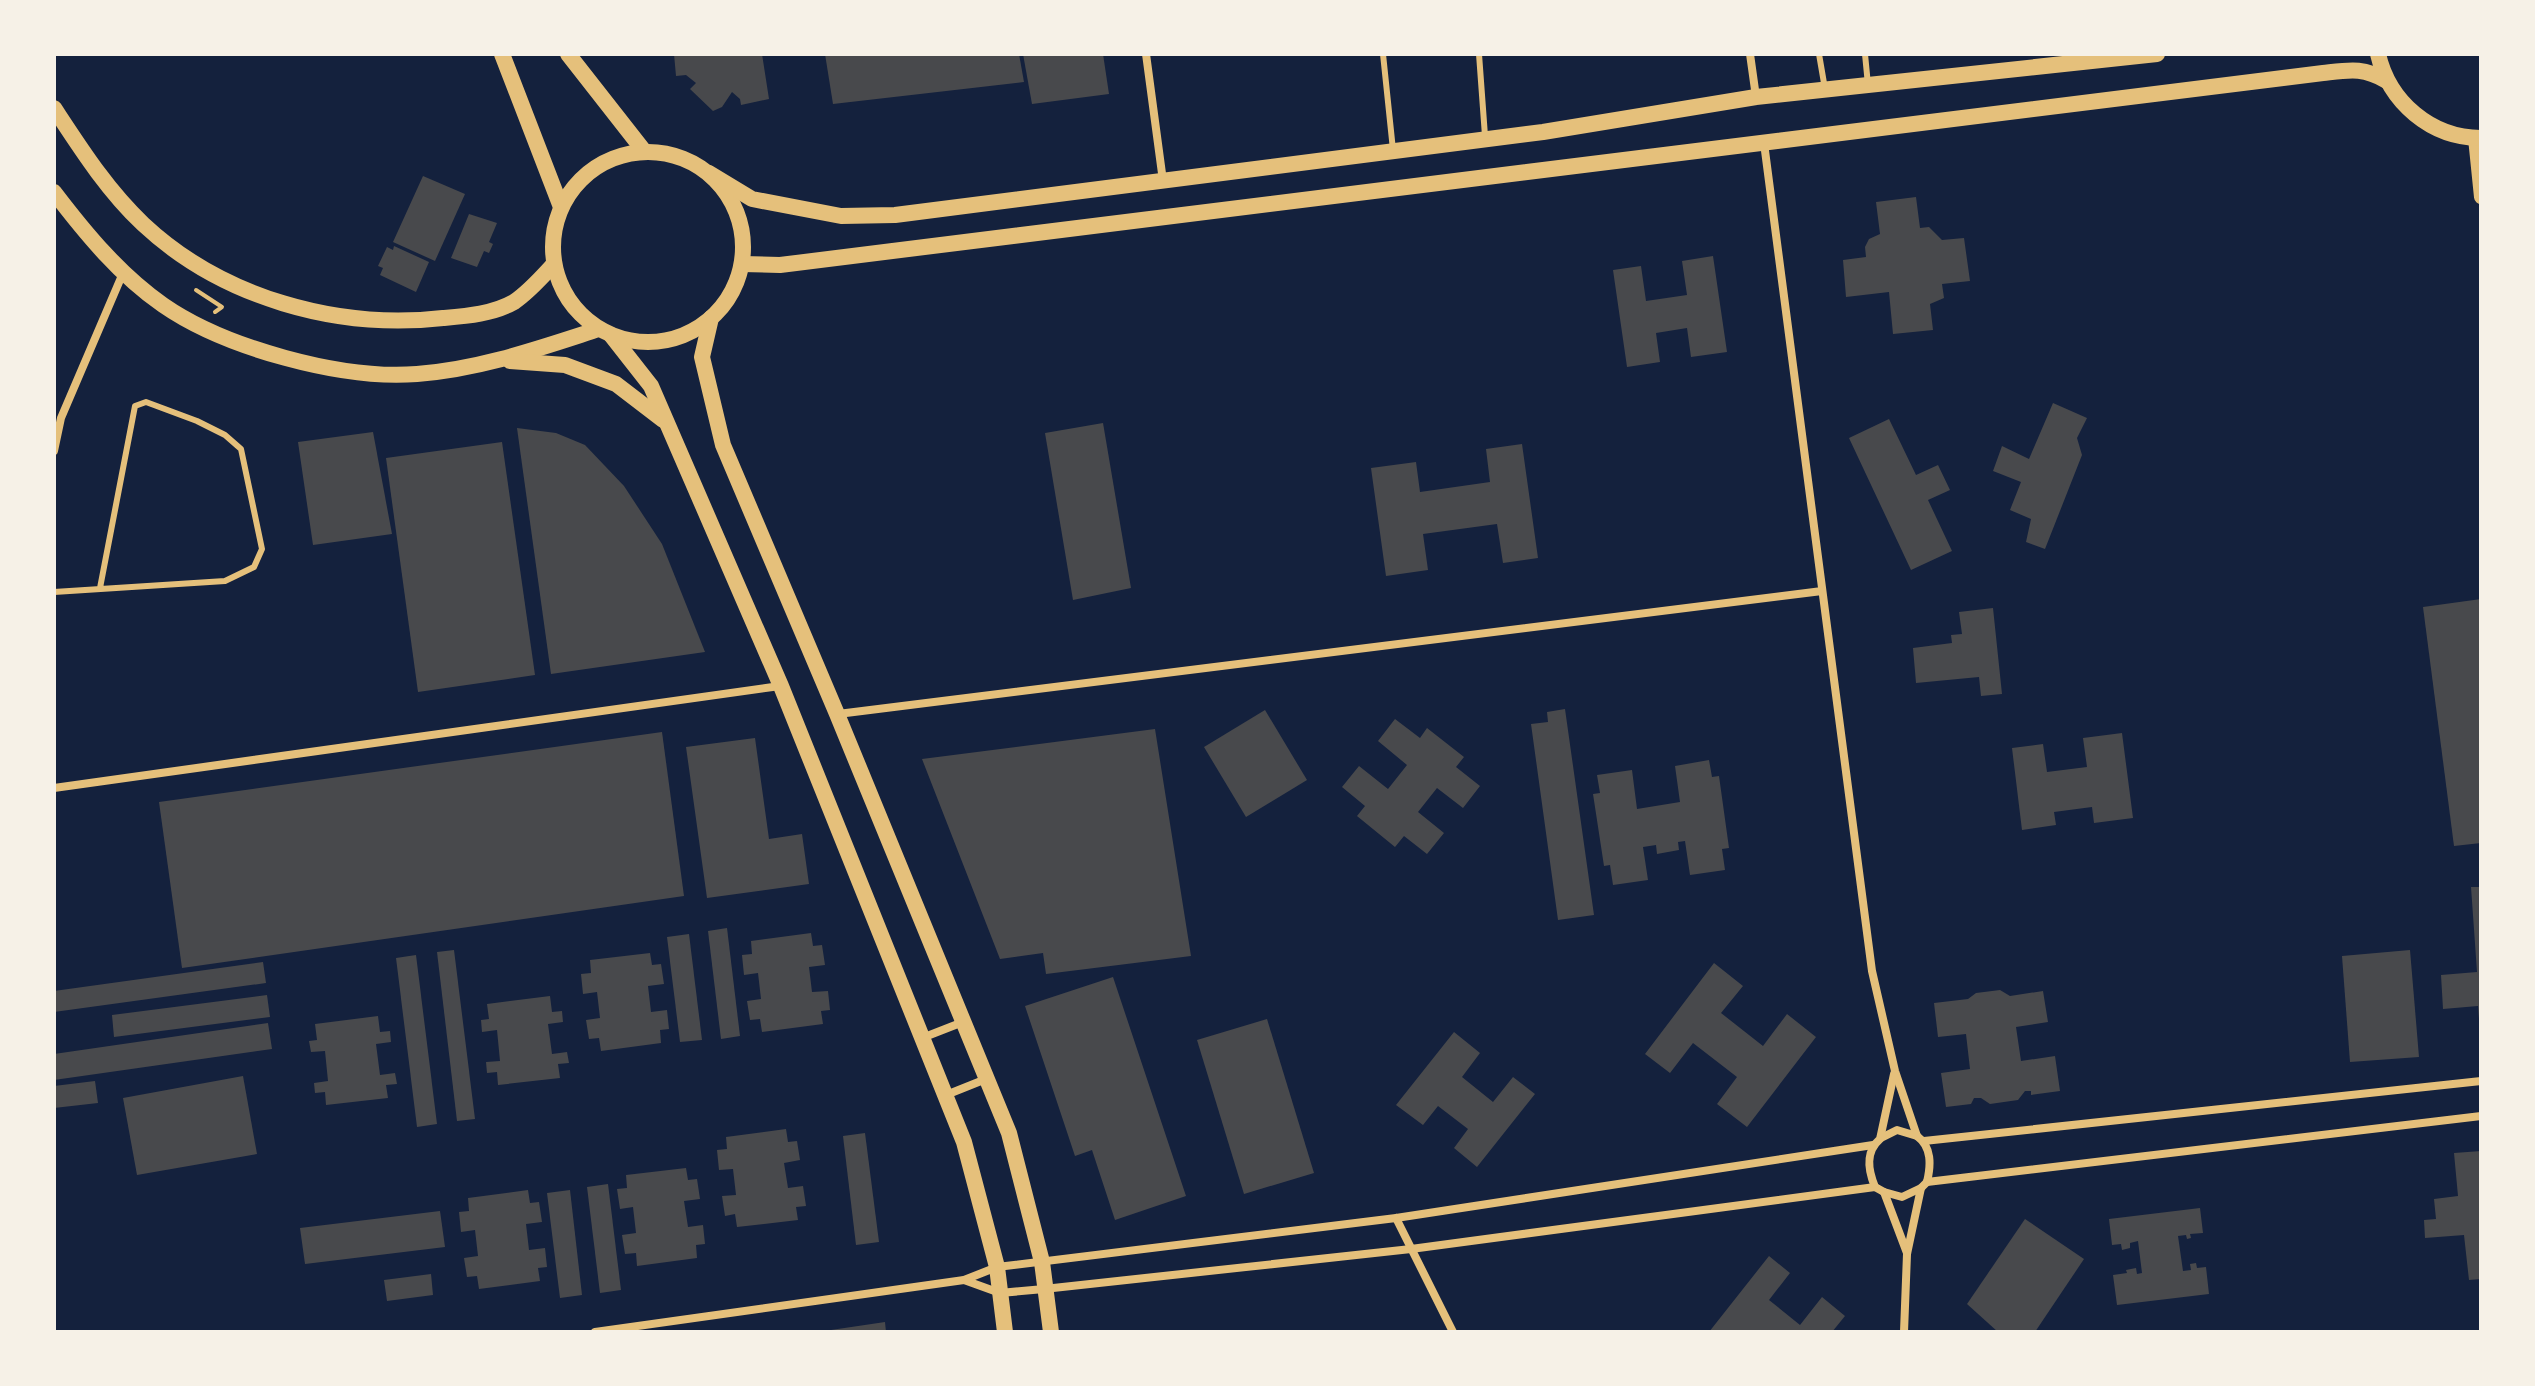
<svg xmlns="http://www.w3.org/2000/svg" width="2535" height="1386" font-family="'Source Serif 4',serif">
  <style>
    .building { fill: #48494c }
    .lines { fill: none; stroke-linecap: round; stroke-linejoin: round }
    .path { stroke: #e5c07b; stroke-width: 4 }
    .service { stroke: #e5c07b; stroke-width: 6 }
    .minor { stroke: #e5c07b; stroke-width: 8 }
    .tertiary { stroke: #e5c07b; stroke-width: 14 }
    .secondary { stroke: #e5c07b; stroke-width: 16 }
  </style>
  <rect width="100%" height="100%" fill="#14213d"/>
  <g class="building">
    <path d="M674,54H762L769,99L741,105L740,99L732,92L722,107L713,111L690,89L696,83L686,75L676,76Z"/>
    <path d="M825,54H1019L1024,82L833,104Z"/>
    <path d="M1023,54H1103L1109,94L1032,104Z"/>
    <path d="M423,176L465,194L435,261L393,242Z"/>
    <path d="M1916,197L1920,228L1929,227L1942,240L1964,238L1970,281L1942,284L1944,298L1930,304L1933,330L1893,334L1889,292L1846,297L1843,260L1866,257L1865,247L1869,239L1880,234L1876,202Z"/>
    <path d="M469,214L497,223L489,242L493,244L489,253L484,251L477,267L451,258Z"/>
    <path d="M394,246L429,262L416,292L380,275L383,268L378,266L387,247L393,250Z"/>
    <path d="M1713,256L1727,352L1691,357L1687,328L1656,333L1660,362L1627,367L1613,270L1641,266L1646,301L1687,295L1682,261Z"/>
    <path d="M2053,403L2087,418L2077,438L2082,455L2045,549L2026,542L2031,519L2010,510L2021,482L1993,471L2002,446L2029,459Z"/>
    <path d="M1889,419L1916,475L1938,465L1950,490L1928,500L1952,551L1911,570L1849,438Z"/>
    <path d="M1103,423L1131,588L1073,600L1045,433Z"/>
    <path d="M517,428L556,433L585,445L624,486L662,544L705,652L551,674Z"/>
    <path d="M373,432L392,534L313,545L298,442Z"/>
    <path d="M502,442L535,675L418,692L386,458Z"/>
    <path d="M1522,444L1538,558L1503,563L1497,524L1423,534L1428,570L1386,576L1371,468L1416,462L1420,492L1490,482L1486,449Z"/>
    <path d="M2481,599V843L2454,846L2423,607Z"/>
    <path d="M1993,608L2002,694L1981,696L1979,677L1916,683L1913,648L1952,643L1951,635L1962,634L1959,612Z"/>
    <path d="M1565,709L1594,915L1558,920L1531,724L1548,722L1547,712Z"/>
    <path d="M1265,710L1307,780L1246,817L1204,747Z"/>
    <path d="M1395,719L1420,738L1427,728L1464,757L1456,767L1480,786L1463,808L1437,788L1418,812L1444,833L1427,854L1404,836L1395,847L1357,816L1365,806L1342,787L1359,766L1388,789L1407,765L1378,741Z"/>
    <path d="M1155,729L1191,956L1046,974L1043,953L1000,959L922,759Z"/>
    <path d="M662,732L684,896L182,968L159,802Z"/>
    <path d="M2122,733L2133,818L2094,823L2092,807L2054,812L2056,825L2022,830L2012,748L2043,744L2047,772L2087,767L2083,738Z"/>
    <path d="M755,738L769,839L802,834L809,884L707,898L686,747Z"/>
    <path d="M1709,760L1712,777L1719,776L1729,848L1722,849L1725,870L1690,875L1685,841L1678,842L1679,850L1657,854L1656,845L1643,847L1648,880L1613,885L1610,865L1604,866L1593,794L1600,793L1597,775L1632,770L1637,809L1680,802L1675,766Z"/>
    <path d="M2471,887H2481V1019H2479L2478,1006L2443,1009L2441,975L2477,972Z"/>
    <path d="M727,928L740,1036L721,1039L708,931Z"/>
    <path d="M811,933L813,946L822,945L825,965L809,967L812,992L828,991L830,1010L821,1011L823,1024L762,1032L760,1019L750,1020L747,1001L761,999L758,973L744,975L742,955L752,954L751,941Z"/>
    <path d="M689,934L702,1040L680,1042L667,937Z"/>
    <path d="M454,950L475,1119L457,1121L437,952Z"/>
    <path d="M2410,950L2419,1057L2350,1062L2342,956Z"/>
    <path d="M650,953L652,965L661,964L664,984L648,986L651,1012L667,1010L669,1029L660,1030L661,1043L601,1051L599,1038L589,1039L586,1020L600,1018L597,992L583,994L581,974L591,973L590,960Z"/>
    <path d="M416,955L437,1124L417,1127L396,958Z"/>
    <path d="M263,962L266,983L54,1012V991Z"/>
    <path d="M1714,963L1743,986L1721,1013L1763,1046L1787,1014L1816,1037L1747,1127L1717,1104L1737,1077L1693,1043L1670,1073L1645,1054Z"/>
    <path d="M1113,977L1186,1196L1115,1220L1092,1150L1075,1156L1025,1006Z"/>
    <path d="M2000,990L2010,996L2043,991L2048,1022L2016,1027L2021,1061L2055,1056L2060,1091L2031,1095V1091H2025L2018,1100L1990,1104L1981,1098H1974L1971,1104L1946,1107L1941,1073L1970,1069L1966,1034L1938,1037L1934,1003L1968,999L1976,993Z"/>
    <path d="M267,995L270,1017L114,1037L112,1015Z"/>
    <path d="M550,996L552,1012L562,1011L563,1022L548,1024L552,1054L567,1052L569,1063L558,1064L560,1078L498,1085L497,1072L487,1073L486,1062L500,1061L497,1030L482,1032L481,1020L489,1019L487,1004Z"/>
    <path d="M378,1016L380,1032L390,1031L391,1042L376,1044L380,1075L395,1073L397,1084L386,1085L388,1098L326,1105L325,1092L315,1093L314,1083L328,1081L325,1051L311,1052L309,1041L317,1040L315,1024Z"/>
    <path d="M1267,1019L1314,1173L1244,1194L1197,1040Z"/>
    <path d="M268,1023L272,1049L54,1080V1054Z"/>
    <path d="M1454,1032L1480,1053L1462,1077L1493,1102L1513,1077L1535,1094L1477,1167L1454,1148L1468,1129L1438,1106L1423,1125L1396,1105Z"/>
    <path d="M243,1076L257,1154L137,1175L123,1098Z"/>
    <path d="M95,1081L98,1103L54,1108V1086Z"/>
    <path d="M786,1129L788,1142L797,1141L800,1160L784,1163L788,1188L803,1186L806,1206L796,1207L798,1220L737,1227L735,1214L725,1216L722,1196L736,1195L733,1169L719,1170L717,1150L727,1149L726,1137Z"/>
    <path d="M865,1133L879,1242L856,1245L843,1136Z"/>
    <path d="M2481,1151V1279L2469,1280L2464,1235L2425,1238L2424,1220L2436,1219L2434,1199L2458,1196L2454,1153Z"/>
    <path d="M686,1168L688,1180L697,1179L700,1199L684,1201L688,1227L703,1225L705,1244L696,1245L697,1258L637,1266L636,1253L625,1254L622,1235L636,1233L633,1207L620,1209L617,1189L627,1188L626,1175Z"/>
    <path d="M608,1184L621,1290L600,1293L587,1187Z"/>
    <path d="M528,1190L530,1203L539,1202L542,1222L526,1224L529,1250L545,1248L547,1267L538,1268L540,1281L479,1289L477,1276L467,1277L464,1258L478,1256L475,1230L461,1232L459,1212L469,1211L468,1198Z"/>
    <path d="M570,1190L582,1295L560,1298L547,1193Z"/>
    <path d="M2200,1208L2203,1233L2190,1234L2191,1238L2187,1239L2186,1235L2178,1236L2183,1271L2191,1270L2190,1264L2196,1263L2197,1268L2206,1267L2209,1294L2117,1305L2113,1275L2127,1273L2126,1270L2136,1268L2137,1274L2142,1273L2138,1241L2130,1243V1248L2122,1250L2121,1244L2112,1245L2109,1219Z"/>
    <path d="M440,1211L445,1247L305,1264L300,1228Z"/>
    <path d="M2025,1219L2084,1259L2035,1332H1998L1967,1304Z"/>
    <path d="M1769,1256L1790,1273L1769,1300L1800,1325L1822,1297L1845,1316L1832,1332H1709Z"/>
    <path d="M431,1274L433,1295L387,1301L384,1280Z"/>
    <path d="M885,1322L886,1332H831V1330Z"/>
  </g>
  <g class="lines">
    <path class="path" d="M196,290L222,307L215,312"/>
    <g class="service">
      <path d="M1383,54L1393,150"/>
      <path d="M1479,54L1485,136"/>
      <path d="M1819,54L1825,89"/>
      <path d="M1865,54L1868,85"/>
      <path d="M54,592L225,581L254,567L262,549L241,449L225,435L197,421L146,402L135,406L100,588"/>
    </g>
    <g class="minor">
      <path d="M1146,54L1163,181"/>
      <path d="M1750,54L1756,97"/>
      <path d="M1764,143L1872,971L1895,1071L1917,1136C1932,1147 1931,1165 1927,1182L1921,1188L1907,1254L1904,1332"/>
      <path d="M54,451L61,418L123,273"/>
      <path d="M838,714L1822,591"/>
      <path d="M54,788L780,686"/>
      <path d="M922,1038L963,1022"/>
      <path d="M1894,1074L1880,1139C1865,1152 1868,1170 1875,1187L1884,1192L1907,1253"/>
      <path d="M946,1095L986,1079"/>
      <path d="M1881,1138L1897,1130L1917,1136"/>
      <path d="M1924,1141L2481,1081"/>
      <path d="M1927,1182L2481,1116"/>
      <path d="M1884,1192L1902,1197L1921,1188"/>
      <path d="M1396,1218L1453,1332"/>
      <path d="M964,1280L1000,1293L1044,1289L1411,1249L1875,1187"/>
      <path d="M595,1332L964,1280L997,1267L1396,1218L1873,1145"/>
    </g>
    <path class="tertiary" d="M2475,138L2481,197"/>
    <g class="secondary">
      <path d="M502,54L561,207"/>
      <path d="M568,54L644,151"/>
      <path d="M2378,54C2389,102 2431,138 2481,138"/>
      <path d="M54,108C81,149 107,190 143,224C222,298 337,330 443,318C467,316 493,314 514,302C529,292 542,277 554,264"/>
      <circle cx="648" cy="247" r="95"/>
      <path d="M709,173L752,199L841,216L895,215L1543,132L1756,97L2157,54"/>
      <path d="M54,192C86,234 120,275 163,305C225,348 342,380 417,374C481,369 540,348 599,329"/>
      <path d="M742,264L780,265L2323,73C2350,70 2363,67 2387,81"/>
      <path d="M711,318L702,357L723,445L837,714L1009,1133L1042,1262L1051,1332"/>
      <path d="M611,335L651,386L781,686L964,1142L997,1267L1005,1332"/>
      <path d="M510,361L565,365L616,384L663,420"/>
    </g>
  </g>
  <rect width="2535" height="1386" fill="none" stroke="#f6f1e7" stroke-width="112"/>
</svg>
